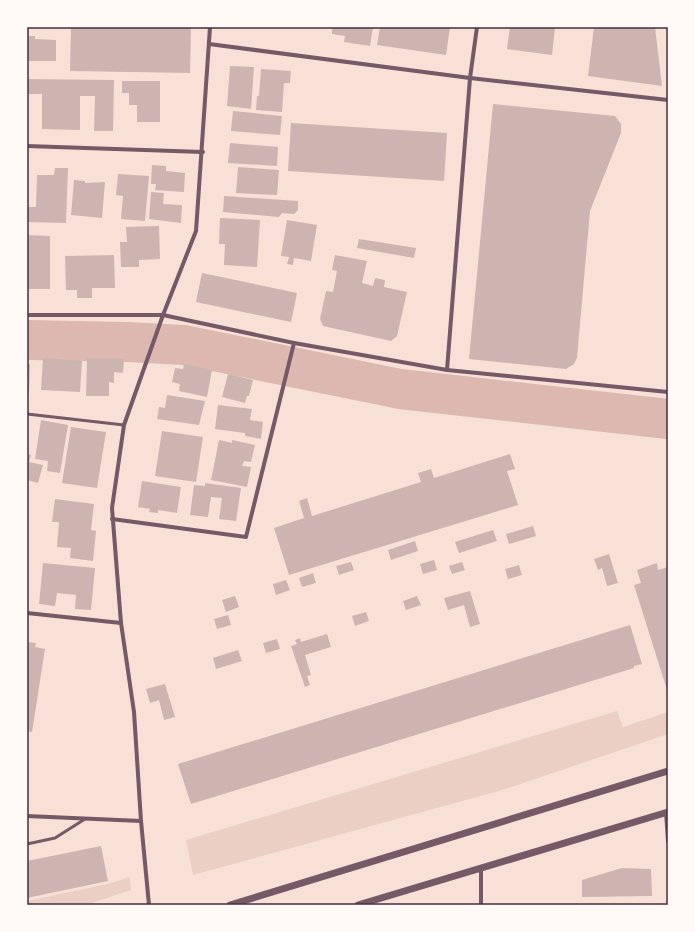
<svg xmlns="http://www.w3.org/2000/svg" width="695" height="932" font-family="'Space Grotesk',sans-serif">
  <style>
    .green { fill: #ebcfc5 }
    .lines { fill: none; stroke-linecap: round; stroke-linejoin: round }
    .river { stroke: #dcb8b0; stroke-width: 40 }
    .building { fill: #ccb4b1 }
    .service { stroke: #755966; stroke-width: 3 }
    .minor { stroke: #755966; stroke-width: 4 }
    .tertiary { stroke: #755966; stroke-width: 7 }
    .neatline { fill: none; stroke: #4a2c40; stroke-width: 1.5 }
  </style>
  <rect width="100%" height="100%" fill="#f7e1d7"/>
  <g class="green">
    <path d="M617,711L623,727L668,712V734L506,789L193,875L186,840Z"/>
    <path d="M130,877L131,890L86,905H27V901L107,884Z"/>
  </g>
  <g class="lines">
    <path class="river" d="M27,340L127,342L184,345L400,389L668,419"/>
  </g>
  <g class="building">
    <path d="M71,27H191L190,73L70,71Z"/>
    <path d="M332,27H373L370,46L344,42L345,36L332,34Z"/>
    <path d="M380,27H450L446,55L377,45Z"/>
    <path d="M510,27H555L552,55L507,49Z"/>
    <path d="M594,27H655L662,86L588,76Z"/>
    <path d="M27,36H35V39L56,40V61H27Z"/>
    <path d="M230,66L254,67L251,109L227,106Z"/>
    <path d="M261,69L291,71L290,83H284L282,112L256,110L257,96H259Z"/>
    <path d="M27,79L114,80L113,131H94L95,96H80V130L42,129V94H27Z"/>
    <path d="M122,81H160V122H137V105H129V93H122Z"/>
    <path d="M493,104L615,116L621,124V133L590,211L577,358L574,364L566,369L469,359Z"/>
    <path d="M233,111L282,116L280,135L231,131Z"/>
    <path d="M291,123L447,133L444,181L288,171Z"/>
    <path d="M230,143L278,147L277,166L228,163Z"/>
    <path d="M152,165L166,166V171L185,173L184,192L155,190L156,184H151Z"/>
    <path d="M238,167L279,170L277,195L236,193Z"/>
    <path d="M55,168H68L66,223L27,222V207H36L37,175H54Z"/>
    <path d="M118,174L149,176L145,221L121,219L123,196L116,195Z"/>
    <path d="M74,180L85,181V183L105,182L102,218L71,215Z"/>
    <path d="M151,192L164,193L163,204L182,205L181,223L149,219Z"/>
    <path d="M224,196L298,201V210L294,214L282,213L279,217L223,212Z"/>
    <path d="M220,218L260,220L257,267L224,265L225,244H219Z"/>
    <path d="M287,220L317,225L311,261L294,258L293,265L287,264L289,257L281,256Z"/>
    <path d="M159,226L160,259L139,260V267H121L120,242H127L126,227Z"/>
    <path d="M27,235L50,236V289H27Z"/>
    <path d="M359,239L416,248L414,258L357,248Z"/>
    <path d="M114,255L115,288H92V298H77V290H66L65,256Z"/>
    <path d="M335,255L367,261L362,283L373,286L375,278L385,280L384,287L407,292L397,336L391,341L323,326L320,319L326,291L333,292L337,271L332,270Z"/>
    <path d="M202,273L297,293L291,322L196,302Z"/>
    <path d="M43,358L82,361L80,392L41,390Z"/>
    <path d="M87,358L124,359L123,373L114,372V383L109,382V396H86Z"/>
    <path d="M27,364H30L29,393H27Z"/>
    <path d="M184,364L212,370L207,397L179,391L180,384L172,382L175,368L183,369Z"/>
    <path d="M228,374L253,380L249,396H247L245,403L222,397Z"/>
    <path d="M167,395L205,401L199,425L157,419L159,407L165,408Z"/>
    <path d="M218,405L252,409L250,420L263,422L261,439L245,436V433L215,429Z"/>
    <path d="M41,420L68,425L60,473L47,471L48,461L35,459Z"/>
    <path d="M71,427L106,432L97,488L62,483Z"/>
    <path d="M162,431L203,437L196,482L155,476Z"/>
    <path d="M219,440L232,443V440L255,445L251,462L244,461L242,466L251,467L247,487L211,480Z"/>
    <path d="M27,454L31,455L29,462L43,465L38,483L27,480Z"/>
    <path d="M510,454L515,469L507,471L518,505L289,575L274,528L304,518L299,501L307,498L312,516L421,482L418,473L431,469L434,478Z"/>
    <path d="M142,481L181,487L177,513L158,510V513L149,512L150,509L138,507Z"/>
    <path d="M205,483L241,488L236,521L219,519L222,498L211,497L208,517L190,515L194,485L205,486Z"/>
    <path d="M55,499L94,504L91,530L96,531L93,561L70,558L71,548L57,547L59,522H52Z"/>
    <path d="M533,526L536,536L509,544L506,534Z"/>
    <path d="M493,530L497,541L459,553L455,542Z"/>
    <path d="M415,541L418,551L391,560L388,550Z"/>
    <path d="M609,554L618,583L607,586L602,568L598,570L594,559Z"/>
    <path d="M434,560L437,570L423,574L420,564Z"/>
    <path d="M351,562L354,570L339,575L336,566Z"/>
    <path d="M462,562L465,570L452,574L449,566Z"/>
    <path d="M43,563L95,568L91,610L75,609L76,595L57,593L55,606L39,604Z"/>
    <path d="M657,563L658,570L668,567V693L634,585L641,583L637,570Z"/>
    <path d="M519,565L522,575L508,579L505,569Z"/>
    <path d="M313,573L316,583L302,587L299,578Z"/>
    <path d="M286,580L290,590L276,595L273,584Z"/>
    <path d="M470,591L480,624L470,627L464,605L448,610L444,598Z"/>
    <path d="M235,596L239,607L226,612L222,600Z"/>
    <path d="M417,596L421,605L406,610L403,601Z"/>
    <path d="M366,612L369,621L355,626L352,616Z"/>
    <path d="M228,615L231,625L217,629L214,619Z"/>
    <path d="M630,625L642,664L634,666V668L191,804L178,764Z"/>
    <path d="M327,634L331,647L305,655L311,675L307,676L310,685L305,687L291,646L297,644L295,640L300,638L301,642Z"/>
    <path d="M277,639L280,649L266,653L263,643Z"/>
    <path d="M27,642L36,643L35,647L45,649L32,732L27,731Z"/>
    <path d="M238,650L242,661L216,669L213,658Z"/>
    <path d="M165,684L175,717L164,720L159,700L150,703L146,689Z"/>
    <path d="M101,846L108,881L27,898V861Z"/>
    <path d="M622,868L651,869L652,896L582,897V880Z"/>
  </g>
  <g class="lines">
    <g class="service">
      <path d="M27,414L124,425"/>
      <path d="M27,844L55,838L85,819"/>
    </g>
    <g class="minor">
      <path d="M209,44L470,78L668,100"/>
      <path d="M27,146L203,152"/>
      <path d="M27,315H163L294,343L447,370L668,392"/>
      <path d="M447,370L470,78L477,27"/>
      <path d="M112,519L246,537L294,343"/>
      <path d="M27,613L121,623"/>
      <path d="M666,812L668,841"/>
      <path d="M27,816L141,821"/>
      <path d="M149,905L141,821L134,712L121,623L112,508L124,425L163,315L196,231L210,27"/>
      <path d="M481,905V868"/>
    </g>
    <g class="tertiary">
      <path d="M230,905L668,771"/>
      <path d="M358,905L668,812"/>
    </g>
  </g>
  <rect width="695" height="932" fill="none" stroke="#fffaf5" stroke-width="56"/>
  <rect x="28" y="28" width="639" height="876" class="neatline"/>
</svg>
